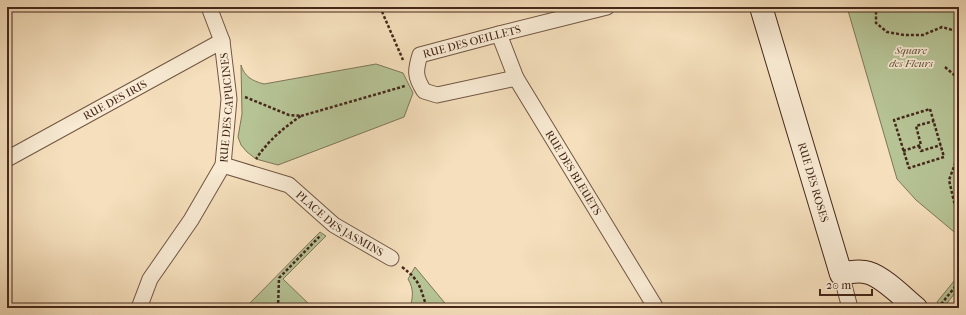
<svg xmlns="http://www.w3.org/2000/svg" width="966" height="315" font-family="'IM FELL French Canon',serif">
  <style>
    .green { fill: #b6c395; stroke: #7e7658 }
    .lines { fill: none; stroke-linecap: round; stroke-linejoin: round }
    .street-casing { stroke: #715642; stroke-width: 17 }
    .secondary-casing { stroke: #45281a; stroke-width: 24 }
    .path { stroke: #45281a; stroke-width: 2.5; stroke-dasharray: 3 2; stroke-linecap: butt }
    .street { stroke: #f8ead3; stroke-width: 15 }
    .secondary { stroke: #f8ead3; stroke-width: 22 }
    .labels { text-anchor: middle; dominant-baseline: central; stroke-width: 3.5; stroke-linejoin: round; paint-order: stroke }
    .street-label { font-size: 11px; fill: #45281a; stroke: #f8ead3 }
    .park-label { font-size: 11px; font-style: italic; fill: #614f39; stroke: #f8ead3 }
  </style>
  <rect width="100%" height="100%" fill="#f5dfbc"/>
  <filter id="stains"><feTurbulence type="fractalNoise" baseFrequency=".005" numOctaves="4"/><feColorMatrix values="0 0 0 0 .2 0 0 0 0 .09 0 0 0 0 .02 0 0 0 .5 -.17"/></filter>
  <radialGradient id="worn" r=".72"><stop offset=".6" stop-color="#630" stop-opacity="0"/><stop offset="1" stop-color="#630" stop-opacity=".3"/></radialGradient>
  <g class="green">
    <path d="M847,7H959V236L916,200L897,179Z"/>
    <path d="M376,64L403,73L413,93L404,117L278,165L256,159L247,152L241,145L238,137L242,114L241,65C244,76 252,81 264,84Z"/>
    <path d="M320,232L326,236L283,279L313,308H245Z"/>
    <path d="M415,267L449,308H410C413,297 414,289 408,279Z"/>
    <path d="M959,275V288L943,308L937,302Z"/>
  </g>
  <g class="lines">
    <g class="street-casing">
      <g id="street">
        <path id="s1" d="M499,34L516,78L656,308"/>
        <path id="s2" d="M516,78L437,95L424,91C415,77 415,71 420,55L499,34L607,7"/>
        <path id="s3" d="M7,159L222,41"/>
        <path id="s4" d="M223,165L289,185L334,225L391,258"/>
        <path d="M841,274L850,308"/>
        <path id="s5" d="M139,308L150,279L191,220L223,165L229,99L222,41L209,7"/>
      </g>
    </g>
    <g class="secondary-casing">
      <g id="secondary">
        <path id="s6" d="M761,7L841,274C849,272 860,270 869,273C883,277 904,298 916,308"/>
      </g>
    </g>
    <g class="path">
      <path d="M380,7L403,60"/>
      <path d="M878,7L876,10V23L887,32L904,35H923L942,27L956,31L959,35"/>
      <path d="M956,31L957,7"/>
      <path d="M945,67L959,79"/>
      <path d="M245,97L289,115L301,116C284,127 267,142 256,159"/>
      <path d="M930,109L944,157L909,168L894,120Z"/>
      <path d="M301,116L405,86"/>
      <path d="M919,146L921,151L941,145"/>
      <path d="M903,151L921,145L916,126L934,121"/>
      <path d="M959,153L949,180L955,206L959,210"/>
      <path d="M402,267C421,281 420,288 427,308"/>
      <path d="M278,308L279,278L321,235"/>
      <path d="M938,308L959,282"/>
    </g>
    <use href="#street" class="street"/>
    <use href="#secondary" class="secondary"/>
  </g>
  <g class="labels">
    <g class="street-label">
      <text stroke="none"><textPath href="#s2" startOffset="186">RUE DES OEILLETS</textPath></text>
      <text stroke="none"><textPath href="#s3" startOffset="123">RUE DES IRIS</textPath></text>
      <text stroke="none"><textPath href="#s5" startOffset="224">RUE DES CAPUCINES</textPath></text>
      <text stroke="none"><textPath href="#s1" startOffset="158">RUE DES BLEUETS</textPath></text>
      <text stroke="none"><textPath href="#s6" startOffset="183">RUE DES ROSES</textPath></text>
      <text stroke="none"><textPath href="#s4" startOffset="133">PLACE DES JASMINS</textPath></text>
    </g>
    <g class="park-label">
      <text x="911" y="50">Square<tspan x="911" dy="13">des Fleurs</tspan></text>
    </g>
  </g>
  <rect width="966" height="315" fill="none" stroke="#f5dfbc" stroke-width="24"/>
  <rect x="8" y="8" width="950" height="299" fill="none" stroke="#45281a" stroke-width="2"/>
  <rect x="12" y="12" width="942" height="291" fill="none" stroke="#45281a"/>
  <path d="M820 289v6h52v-6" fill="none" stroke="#45281a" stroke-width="2"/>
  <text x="826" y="289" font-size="12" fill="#45281a" stroke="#f8ead3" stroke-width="3" paint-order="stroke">20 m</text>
  <rect width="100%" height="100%" filter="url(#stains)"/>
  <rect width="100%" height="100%" fill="url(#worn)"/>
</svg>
